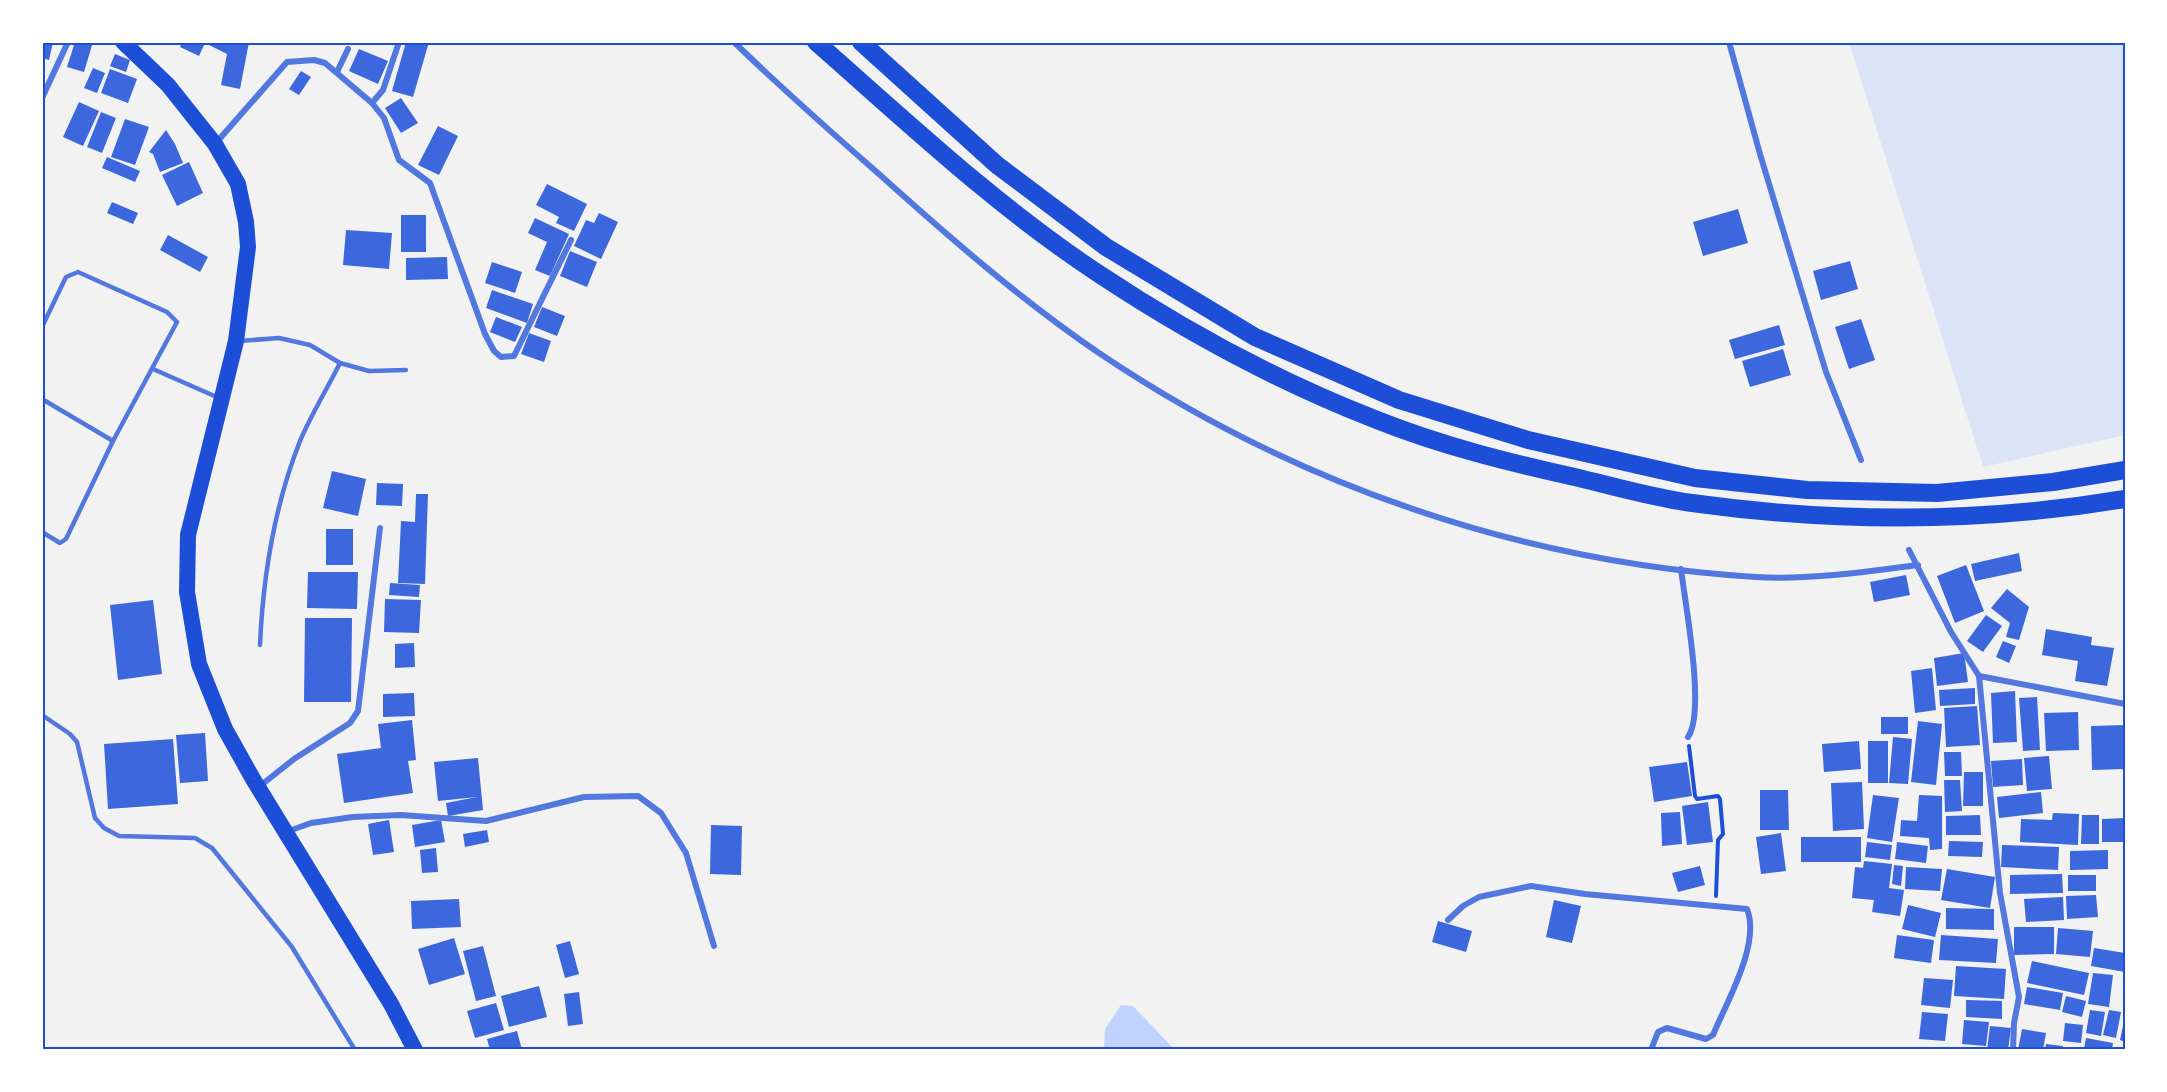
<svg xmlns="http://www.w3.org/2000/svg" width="2167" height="1092" font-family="Raleway,sans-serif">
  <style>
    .green { fill: #dbe4f7 }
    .water { fill: #bfd3fe }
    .building { fill: #3d67dc }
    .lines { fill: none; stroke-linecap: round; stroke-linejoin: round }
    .path { stroke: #1d4ed8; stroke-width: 4 }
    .service { stroke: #5277de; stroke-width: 4.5 }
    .minor { stroke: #5277de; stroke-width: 6 }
    .trunk { stroke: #1d4ed8; stroke-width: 16 }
    .motorway { stroke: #1d4ed8; stroke-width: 18 }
    .neatline { fill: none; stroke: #1d4ed8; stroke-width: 2 }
  </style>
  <rect width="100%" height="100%" fill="#f2f2f2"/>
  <path class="green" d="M1849,42H2125V435L1983,467Z"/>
  <path class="water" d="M1121,1005L1133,1006L1175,1050H1104L1105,1029Z"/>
  <g class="building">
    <path d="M42,42H53L49,60L42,58Z"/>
    <path d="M75,42H93L84,72L67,67Z"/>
    <path d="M182,42H249L240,89L221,85L227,54L205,43L199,56L180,47Z"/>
    <path d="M406,42H429L413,97L392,91Z"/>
    <path d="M359,49L388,61L378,84L349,71Z"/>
    <path d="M115,54L130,60L126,72L110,66Z"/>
    <path d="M93,68L105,73L97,93L84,88Z"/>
    <path d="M110,69L137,79L128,103L101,93Z"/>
    <path d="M301,71L311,77L299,95L289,89Z"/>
    <path d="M401,98L418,123L401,133L385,108Z"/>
    <path d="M79,102L99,111L83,146L63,137Z"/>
    <path d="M101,112L116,118L102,153L87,147Z"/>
    <path d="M125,119L149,127L135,165L111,157Z"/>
    <path d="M438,126L458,136L439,175L418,165Z"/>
    <path d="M166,130L175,144L183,163L160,172L153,154L149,152Z"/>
    <path d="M107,157L140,171L135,182L102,168Z"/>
    <path d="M189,162L203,193L177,206L162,175Z"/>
    <path d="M547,184L587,204L574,231L556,223L559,217L536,205Z"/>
    <path d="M112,202L138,213L133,224L107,213Z"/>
    <path d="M1738,209L1748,243L1703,256L1693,222Z"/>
    <path d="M599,213L618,222L601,259L574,246L586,220L594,223Z"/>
    <rect x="401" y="215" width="25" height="37"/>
    <path d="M535,218L569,234L550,276L535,270L547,242L528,233Z"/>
    <path d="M346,230L392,233L389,269L343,265Z"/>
    <path d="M168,235L208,257L200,272L160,250Z"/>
    <path d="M570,251L597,262L587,287L560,276Z"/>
    <path d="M447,257L448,279L406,280V258Z"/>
    <path d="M1850,261L1858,289L1821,300L1813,271Z"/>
    <path d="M492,262L522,272L515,293L485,283Z"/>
    <path d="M492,290L533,304L527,323L486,308Z"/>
    <path d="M542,307L565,316L557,336L534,327Z"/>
    <path d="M496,317L522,327L515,342L490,332Z"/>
    <path d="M1861,319L1875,360L1849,369L1835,327Z"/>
    <path d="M1779,325L1785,345L1735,359L1729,340Z"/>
    <path d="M529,333L551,341L544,362L521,354Z"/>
    <path d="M1783,349L1791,375L1750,387L1742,361Z"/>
    <path d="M332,471L366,479L358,516L323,508Z"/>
    <path d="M377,483L403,484L402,506L376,505Z"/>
    <path d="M416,494H428L425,584L398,583L401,521L415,522Z"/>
    <rect x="326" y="529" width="27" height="36"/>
    <path d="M2019,553L2022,571L1975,581L1971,564Z"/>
    <path d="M1966,565L1984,611L1955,623L1937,576Z"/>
    <path d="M308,572H358L357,609L307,608Z"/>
    <path d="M1906,575L1910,595L1874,602L1870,582Z"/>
    <path d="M390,583L420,585L419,597L389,595Z"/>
    <path d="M2007,589L2029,607L2019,640L2006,637L2010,623L1991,608Z"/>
    <path d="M385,599L421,600L419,633L384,632Z"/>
    <path d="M153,600L162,674L118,680L110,605Z"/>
    <path d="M1986,615L2002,626L1983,652L1967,641Z"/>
    <path d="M305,618H352L351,702H304Z"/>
    <path d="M2046,629L2092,637L2091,645L2114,648L2107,686L2075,681L2078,661L2042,655Z"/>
    <path d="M2003,641L2016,646L2009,663L1996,657Z"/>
    <path d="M414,643L415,667L395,668V644Z"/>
    <path d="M1964,653L1968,682L1937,686L1934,658Z"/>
    <path d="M1932,668L1936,710L1915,713L1911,671Z"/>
    <path d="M1975,688V704L1940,706L1939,690Z"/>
    <path d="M2015,691L2017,742L1993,743L1991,693Z"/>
    <path d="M414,693L415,716L383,717V694Z"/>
    <path d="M2037,697L2040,750L2023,751L2019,698Z"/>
    <path d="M1977,706L1980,745L1946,747L1944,708Z"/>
    <path d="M2078,712L2079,750L2046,751L2044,713Z"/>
    <rect x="1881" y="717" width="27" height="17"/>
    <path d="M412,720L416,760L408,761L413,793L344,803L337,754L381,748L378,724Z"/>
    <path d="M1918,721L1942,724L1936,785L1911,782Z"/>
    <path d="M2125,725V769L2092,770L2091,726Z"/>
    <path d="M205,733L208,781L180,783L176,735Z"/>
    <path d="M1893,737L1912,739L1908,784L1889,783Z"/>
    <path d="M173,739L178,804L108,809L104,744Z"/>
    <path d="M1859,741L1861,769L1824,772L1822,744Z"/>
    <rect x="1868" y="741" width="20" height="42"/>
    <path d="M1944,752H1961L1962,776H1945Z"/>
    <path d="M2049,756L2052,789L2027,791L2024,758Z"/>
    <path d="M478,758L483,810L448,816L446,803L477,797L438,801L434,762Z"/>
    <path d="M2022,759L2023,785L1993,787L1991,761Z"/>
    <path d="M1687,762L1692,796L1654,802L1649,767Z"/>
    <path d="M1964,772H1983V806H1963Z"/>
    <path d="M1944,780H1960L1962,811L1945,812Z"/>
    <path d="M1862,782L1864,829L1833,831L1831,783Z"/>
    <path d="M1760,790H1788L1789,830H1760Z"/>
    <path d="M2041,792L2043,813L1999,818L1997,797Z"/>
    <path d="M1873,795L1899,798L1892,842L1867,838Z"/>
    <path d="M1919,795L1942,796V849L1930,850L1929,838L1900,836L1901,820L1917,821Z"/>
    <path d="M1708,802L1713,842L1687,845L1682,806Z"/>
    <path d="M1680,812L1682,844L1662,846L1661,813Z"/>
    <path d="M2053,813L2079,814L2078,845L2020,842L2021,819L2052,820Z"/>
    <path d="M1980,815L1981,835H1946V816Z"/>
    <path d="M2082,815H2099V844H2081Z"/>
    <path d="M2125,818V842H2102V819Z"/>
    <path d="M389,820L394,852L373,855L368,824Z"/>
    <path d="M441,820L445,842L415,847L412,825Z"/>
    <path d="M711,825L742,826L741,875L710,874Z"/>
    <path d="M487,830L489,842L465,847L463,834Z"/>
    <path d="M1781,833L1786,871L1761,874L1756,837Z"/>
    <rect x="1801" y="837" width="60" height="25"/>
    <path d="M1949,841L1983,842L1982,857L1948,856Z"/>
    <path d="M1867,842L1892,845L1890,860L1865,857Z"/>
    <path d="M1897,842L1928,846L1926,863L1895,859Z"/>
    <path d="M2002,845L2059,847L2058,870L2001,867Z"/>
    <path d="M436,848L438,872L422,873L420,850Z"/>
    <path d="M2108,850V869L2070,870V851Z"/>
    <path d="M1864,861L1892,864L1889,888L1904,890L1900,916L1872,912L1874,900L1852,898L1855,867L1863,868Z"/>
    <path d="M1894,865L1903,866L1901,886L1892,884Z"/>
    <path d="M1700,866L1705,885L1678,892L1672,873Z"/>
    <path d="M1906,867L1942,869L1940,891L1905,889Z"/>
    <path d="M1947,869L1995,877L1990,908L1941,900Z"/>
    <path d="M2062,874L2063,893L2010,894V875Z"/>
    <rect x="2068" y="875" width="28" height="16"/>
    <path d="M2096,895L2098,917L2067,919L2066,896Z"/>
    <path d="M2063,897L2064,920L2026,922L2024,899Z"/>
    <path d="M459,899L461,927L412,929L411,901Z"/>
    <path d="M1554,900L1581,906L1572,943L1546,937Z"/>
    <path d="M1908,905L1941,913L1935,937L1902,929Z"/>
    <path d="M1946,908L1994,909V930L1946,929Z"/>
    <path d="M1438,921L1472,931L1466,952L1432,942Z"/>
    <path d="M2014,927H2054V954L2014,955Z"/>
    <path d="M2058,928L2093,931L2090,957L2056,954Z"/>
    <path d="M1897,935L1934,940L1931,963L1894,958Z"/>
    <path d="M1941,935L1998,939L1996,963L1939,960Z"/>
    <path d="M454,938L465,974L429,985L418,949Z"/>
    <path d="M570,941L579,974L565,978L556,945Z"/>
    <path d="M483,946L496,996L476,1001L463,951Z"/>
    <path d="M2094,948L2125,953V972L2091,966Z"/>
    <path d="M2032,961L2089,973L2084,995L2027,983Z"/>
    <path d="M1956,966L2006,969L2004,999L1954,996Z"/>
    <path d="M2093,973L2113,975L2109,1007L2088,1004Z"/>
    <path d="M1924,978L1953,980L1950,1008L1921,1005Z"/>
    <path d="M539,986L547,1017L509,1027L501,996Z"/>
    <path d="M2027,987L2063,993L2060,1010L2024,1004Z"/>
    <path d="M579,992L583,1024L568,1026L564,994Z"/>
    <path d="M2066,996L2086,1001L2082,1017L2062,1012Z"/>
    <path d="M1966,1000L2002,1001V1019L1966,1017Z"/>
    <path d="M496,1003L504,1030L475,1038L467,1011Z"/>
    <path d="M2090,1010L2105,1012L2101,1036L2086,1033Z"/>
    <path d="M2109,1010L2121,1012L2116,1038L2103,1035Z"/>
    <path d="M1922,1012L1948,1014L1945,1041L1919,1039Z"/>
    <path d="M1964,1020L1989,1022L1986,1046L1962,1044Z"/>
    <path d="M2124,1021H2125V1042L2120,1040Z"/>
    <path d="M2065,1023L2083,1025L2081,1043L2063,1041Z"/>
    <path d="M1990,1026L2011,1028L2008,1050H1987Z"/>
    <path d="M2022,1029L2046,1033L2043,1050H2018Z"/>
    <path d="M517,1031L522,1050H490L487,1039Z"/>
    <path d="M2086,1038L2113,1043L2112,1050L2084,1049Z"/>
    <path d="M2046,1044L2063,1046L2062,1050H2045Z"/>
  </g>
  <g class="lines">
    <path class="path" d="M1689,746L1695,796L1697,799L1718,796L1720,799L1723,834L1718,840L1716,896"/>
    <g class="service">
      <path d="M42,327L66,277L78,272L167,312L177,322L113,441L66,539L60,543L42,532"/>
      <path d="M239,341L279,338L310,345L340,363L369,371L406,370"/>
      <path d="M153,369L219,398"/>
      <path d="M42,399L113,441"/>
      <path d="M260,645C263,576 274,507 300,441C311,415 327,389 340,363"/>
      <path d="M42,715L70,734L77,742L95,818L104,828L119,836L195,838L212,848L292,947L355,1050"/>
    </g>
    <g class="minor">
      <path d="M734,42C784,91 837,137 889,183C956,243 1024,302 1099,353C1293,484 1522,563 1756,577C1810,580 1864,572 1918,565"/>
      <path d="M1729,42L1760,154L1826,372L1861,460"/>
      <path d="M337,72L348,49"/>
      <path d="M42,98L68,42"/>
      <path d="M372,103L383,90L399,42"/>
      <path d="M215,144L287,62L314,60L325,63L372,103L384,118L399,160L430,183L485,334L494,351L501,357L514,356L571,240"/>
      <path d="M1909,550L1951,632L1979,676L2000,893L2019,997L2014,1023L2013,1050"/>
      <path d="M1681,569C1685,603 1706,712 1688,737"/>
      <path d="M1979,676L2125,704"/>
      <path d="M260,786L294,759L350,723L358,711L380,528"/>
      <path d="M286,832L311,823L353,817L401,815L486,821L584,797L638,796L661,813L686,853L714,946"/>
      <path d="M1448,920L1463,906L1479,897L1531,886L1585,894L1747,909C1761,944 1726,1003 1713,1035L1706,1039L1667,1028L1658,1032L1651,1050"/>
    </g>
    <path class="trunk" d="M123,42L168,85L215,144L238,184L246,222L248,247L236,341L188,535L187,592L199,664L225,729L253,779L391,1004L415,1050"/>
    <g class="motorway">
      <path d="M816,42C906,121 995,205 1096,272C1183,330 1279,382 1377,420C1442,446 1511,463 1579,478C1616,487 1654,498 1692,503C1836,523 1982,523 2125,499"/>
      <path d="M861,42L997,165L1106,247L1255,337L1399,400L1528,440L1695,478L1807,490L1937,493L2053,482L2125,470"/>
    </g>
  </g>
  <rect width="2167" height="1092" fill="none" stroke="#ffffff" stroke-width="87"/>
  <rect x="44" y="44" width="2080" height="1004" class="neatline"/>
</svg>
